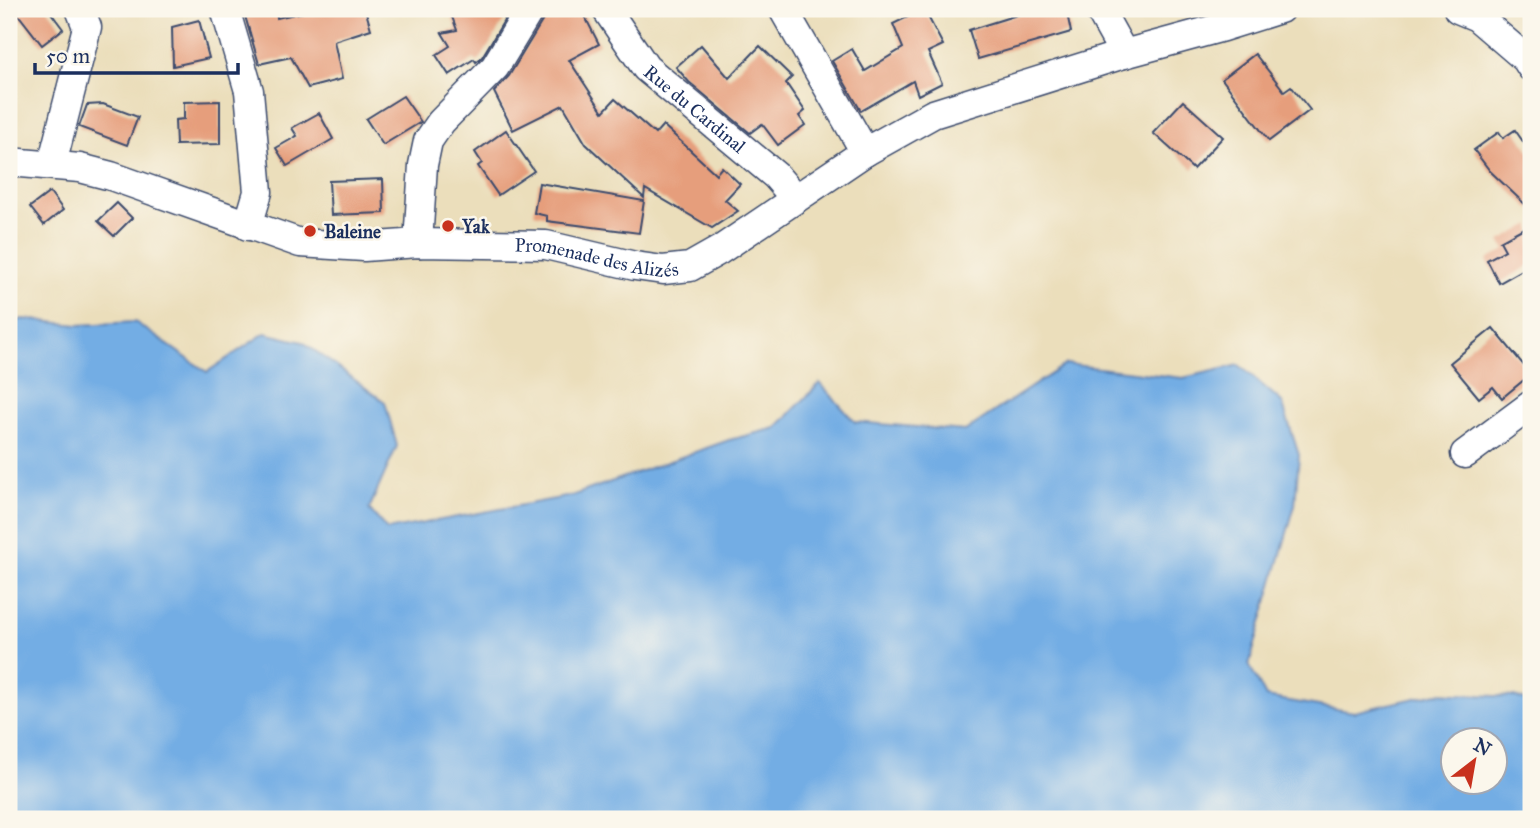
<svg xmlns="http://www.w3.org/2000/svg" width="1540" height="828" font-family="'IM FELL Great Primer',serif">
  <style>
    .water { fill: #73ade4; stroke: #476ea1; stroke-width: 2; fill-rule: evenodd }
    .building { fill: #e69e7b }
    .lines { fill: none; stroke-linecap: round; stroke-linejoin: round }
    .street-casing { stroke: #3a496c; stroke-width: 31 }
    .street { stroke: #fff; stroke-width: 28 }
    .poi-dot { fill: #c8321e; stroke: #fbf7ec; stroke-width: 2.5 }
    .labels { text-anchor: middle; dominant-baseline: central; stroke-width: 5; stroke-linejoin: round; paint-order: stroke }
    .street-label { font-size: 19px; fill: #1b2f5e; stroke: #fbf7ec }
    .poi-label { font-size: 19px; font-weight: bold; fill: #1b2f5e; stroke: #fbf7ec; text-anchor: start }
  </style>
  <rect width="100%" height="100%" fill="#fbf7ec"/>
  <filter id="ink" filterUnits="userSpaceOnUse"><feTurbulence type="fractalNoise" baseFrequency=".0143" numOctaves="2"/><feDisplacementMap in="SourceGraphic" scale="14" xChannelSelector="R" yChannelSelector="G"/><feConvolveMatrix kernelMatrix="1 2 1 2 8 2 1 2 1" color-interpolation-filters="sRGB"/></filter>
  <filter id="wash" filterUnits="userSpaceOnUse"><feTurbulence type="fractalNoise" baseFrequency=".00686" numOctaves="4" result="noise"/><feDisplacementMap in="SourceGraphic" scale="28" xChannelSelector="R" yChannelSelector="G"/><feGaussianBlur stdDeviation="1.57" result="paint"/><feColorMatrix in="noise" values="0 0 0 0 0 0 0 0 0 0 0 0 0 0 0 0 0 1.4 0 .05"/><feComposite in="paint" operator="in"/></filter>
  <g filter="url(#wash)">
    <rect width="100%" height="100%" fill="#ebdebb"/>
    <path class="water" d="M23,319L78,325L135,322L207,372L265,333L303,342L385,402L397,446L369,509L387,530L571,496L729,440L776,428L820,383L855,422L965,431L1066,364L1183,378L1239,365L1282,402L1299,455L1295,505L1249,665L1266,697L1354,712L1437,693L1514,697L1531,702V819H9V323ZM1452,740H1494V782H1452Z"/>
    <g id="blocks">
      <g class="building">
        <path d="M14,9H48L63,29L42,45Z"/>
        <path d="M243,9H275L277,18L316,9H365L371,29L334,41L342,79L308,88L291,57L259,64Z"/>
        <path d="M449,9H511L482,57L476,62L474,59L449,75L436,55L450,46L442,33L457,30Z"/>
        <path d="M547,9H581L599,44L569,60L603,112L615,99L655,134L663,125L716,174L722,167L740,184L725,200L738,211L712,228L645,189L644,198L586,144L563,105L513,130L494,92L509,76L544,18Z"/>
        <path d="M924,9L943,45L928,52L942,83L918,95L913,81L861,111L832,61L852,49L865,71L903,48L893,24Z"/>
        <path d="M1036,9H1066L1071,32L978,59L969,30Z"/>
        <path d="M199,20L209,58L173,66L172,27Z"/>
        <path d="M701,45L729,78L760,46L792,77L786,83L805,111L799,116L805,125L778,145L762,124L750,133L689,82L676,67Z"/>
        <path d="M1255,54L1284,91L1291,86L1310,110L1269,141L1222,79Z"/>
        <path d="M403,96L421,122L383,145L366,119Z"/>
        <path d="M220,101V144L176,145L175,120L184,119V102Z"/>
        <path d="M1183,101L1223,137L1193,169L1153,133Z"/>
        <path d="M103,104L138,117L127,145L79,127L87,105Z"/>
        <path d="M319,113L333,139L287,166L276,148L297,136L292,128Z"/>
        <path d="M506,130L534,171L498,195L478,166L482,163L475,152Z"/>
        <path d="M1515,130L1531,153V210L1490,171L1474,150L1499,132L1503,138Z"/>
        <path d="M383,179L384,213L331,215L329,181Z"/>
        <path d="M539,183L644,201L639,233L547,221V216L534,213Z"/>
        <path d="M50,192L63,210L44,225L30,207Z"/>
        <path d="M117,203L132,218L114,236L98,221Z"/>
        <path d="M1531,224V265L1499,283L1487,260L1505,250L1500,241Z"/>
        <path d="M1493,328L1531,374L1502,398L1493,387L1479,398L1450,363Z"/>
      </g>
    </g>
  </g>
  <g filter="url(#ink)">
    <use href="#blocks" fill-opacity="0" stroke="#3a496c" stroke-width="2"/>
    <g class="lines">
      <g class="street-casing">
        <g id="street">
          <path d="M225,9L249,91L258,192L248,226"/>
          <path id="s1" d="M606,9L646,68L776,176L795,198"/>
          <path d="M783,9L865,152"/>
          <path d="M1099,9L1124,54"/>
          <path d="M1458,9L1477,17L1526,59L1531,67"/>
          <path id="s2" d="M9,162L80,168L111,176L300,243L364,247L418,243L546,245L635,266L663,270L690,267L720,250L865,152L933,114L1124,54L1223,27L1280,9"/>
          <path d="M52,164L87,27L80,9"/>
          <path d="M418,243L423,165L428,141L441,122L495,67L530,9"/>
          <path d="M1465,454L1531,405"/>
        </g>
      </g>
      <use href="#street" class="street"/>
    </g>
  </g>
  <g class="poi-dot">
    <circle cx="448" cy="226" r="7"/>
    <circle cx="310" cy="231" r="7"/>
  </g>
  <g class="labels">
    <g class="street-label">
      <text stroke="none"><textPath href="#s1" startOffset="135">Rue du Cardinal</textPath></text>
      <text stroke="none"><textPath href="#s2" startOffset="602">Promenade des Alizés</textPath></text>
    </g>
    <g class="poi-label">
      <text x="462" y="226">Yak</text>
      <text x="324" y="231">Baleine</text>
    </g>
  </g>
  <rect width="1540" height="828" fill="none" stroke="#fbf7ec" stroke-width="35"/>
  <g transform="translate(1474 761) rotate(31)"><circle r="33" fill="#fbf7ec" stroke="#a1a7b3" stroke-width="2"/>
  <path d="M0-5L12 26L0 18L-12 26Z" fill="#c8321e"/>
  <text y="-10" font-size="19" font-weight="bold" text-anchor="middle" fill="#1b2f5e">N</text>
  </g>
  <path d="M35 63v10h203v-10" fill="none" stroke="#1b2f5e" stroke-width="3.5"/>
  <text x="46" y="63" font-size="21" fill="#1b2f5e" stroke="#fbf7ec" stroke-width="5" paint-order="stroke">50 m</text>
</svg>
